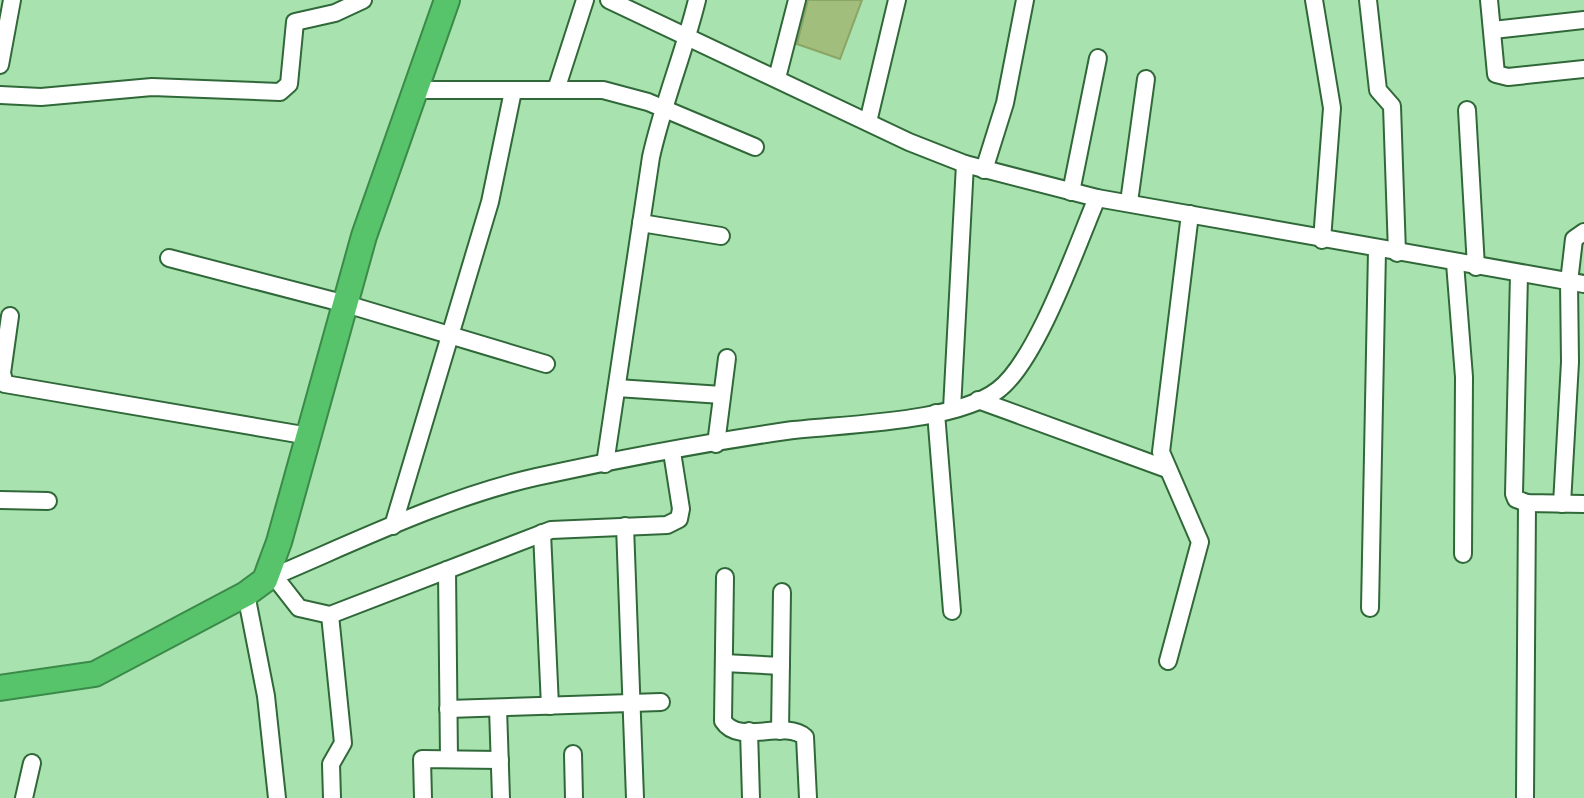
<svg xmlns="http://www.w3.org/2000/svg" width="1584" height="798" font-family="'Roboto Serif',serif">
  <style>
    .building { fill: #a2be7c; stroke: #8aa565; stroke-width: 2 }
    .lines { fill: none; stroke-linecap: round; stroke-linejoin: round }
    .minor-casing { stroke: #306839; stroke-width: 20 }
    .highway-casing { stroke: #3b8a49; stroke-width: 28 }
    .minor { stroke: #fff; stroke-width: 16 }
    .highway { stroke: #57c46b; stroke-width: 24 }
  </style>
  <rect width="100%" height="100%" fill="#a8e3af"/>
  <path class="building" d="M808,0H862L840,59L797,44Z"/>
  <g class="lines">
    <g class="minor-casing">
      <g id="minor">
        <path d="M609,0L909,142L965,164L1097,198L1584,284"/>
        <path d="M1314,0L1332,108L1322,240"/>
        <path d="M1368,0L1378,90L1392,106L1397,253"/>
        <path d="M1489,0L1496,74L1508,77L1584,69"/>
        <path d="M1493,30L1584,20"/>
        <path d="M0,65L12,0"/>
        <path d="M777,78L797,0"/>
        <path d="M414,90H603L648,102L755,147"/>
        <path d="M556,90L585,0"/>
        <path d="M0,95L41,97L152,87L280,92L289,84L295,22L335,13L363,0"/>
        <path d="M1467,110L1476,267"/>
        <path d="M868,122L897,0"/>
        <path d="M984,170L1005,103L1025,0"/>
        <path d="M1071,192L1098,58"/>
        <path d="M1129,202L1146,79"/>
        <path d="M641,223L721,236"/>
        <path d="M169,258L346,304L546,364"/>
        <path d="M1455,263L1464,377L1463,554"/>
        <path d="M1519,274L1514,494L1516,499L1527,503L1584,504"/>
        <path d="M10,316L2,373L5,384L309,436"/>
        <path d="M617,388L722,395"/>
        <path d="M978,400L1167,469"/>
        <path d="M952,409L965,164"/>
        <path d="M936,413L952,611"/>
        <path d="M716,444L727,358"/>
        <path d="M605,464L651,157C663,103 684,53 697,0"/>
        <path d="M0,500L48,501"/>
        <path d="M1562,504L1570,362L1569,282L1574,239L1584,232"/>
        <path d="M393,526L490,202L513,91"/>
        <path d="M625,526L635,798"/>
        <path d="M542,533L550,706"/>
        <path d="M447,570L449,759"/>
        <path d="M274,576L299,608L330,615L551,530L667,525L679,519L681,509L672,452"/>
        <path d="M725,577L723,721C739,746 784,719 805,737L808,798"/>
        <path d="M265,580C353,543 443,498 536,477C618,459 703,443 786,431C842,424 955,423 998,390C1037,361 1077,245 1097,198"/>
        <path d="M246,594L266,696L277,798"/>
        <path d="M1370,608L1377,250"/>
        <path d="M330,615L343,743L331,764L332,798"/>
        <path d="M1168,661L1200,542L1161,452L1190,214"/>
        <path d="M724,663L781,666"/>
        <path d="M498,708L501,798"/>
        <path d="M448,709L661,702"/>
        <path d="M749,731L751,798"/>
        <path d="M780,731L782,592"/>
        <path d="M573,754L574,798"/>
        <path d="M24,798L32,763"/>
        <path d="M423,798L422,759L500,760"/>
        <path d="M1525,798L1527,503"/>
      </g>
    </g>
    <g class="highway-casing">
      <path id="highway" d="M0,688L95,674L246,594L265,580L279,542L364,236L447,0"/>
    </g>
    <use href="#minor" class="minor"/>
    <use href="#highway" class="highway"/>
  </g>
</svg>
